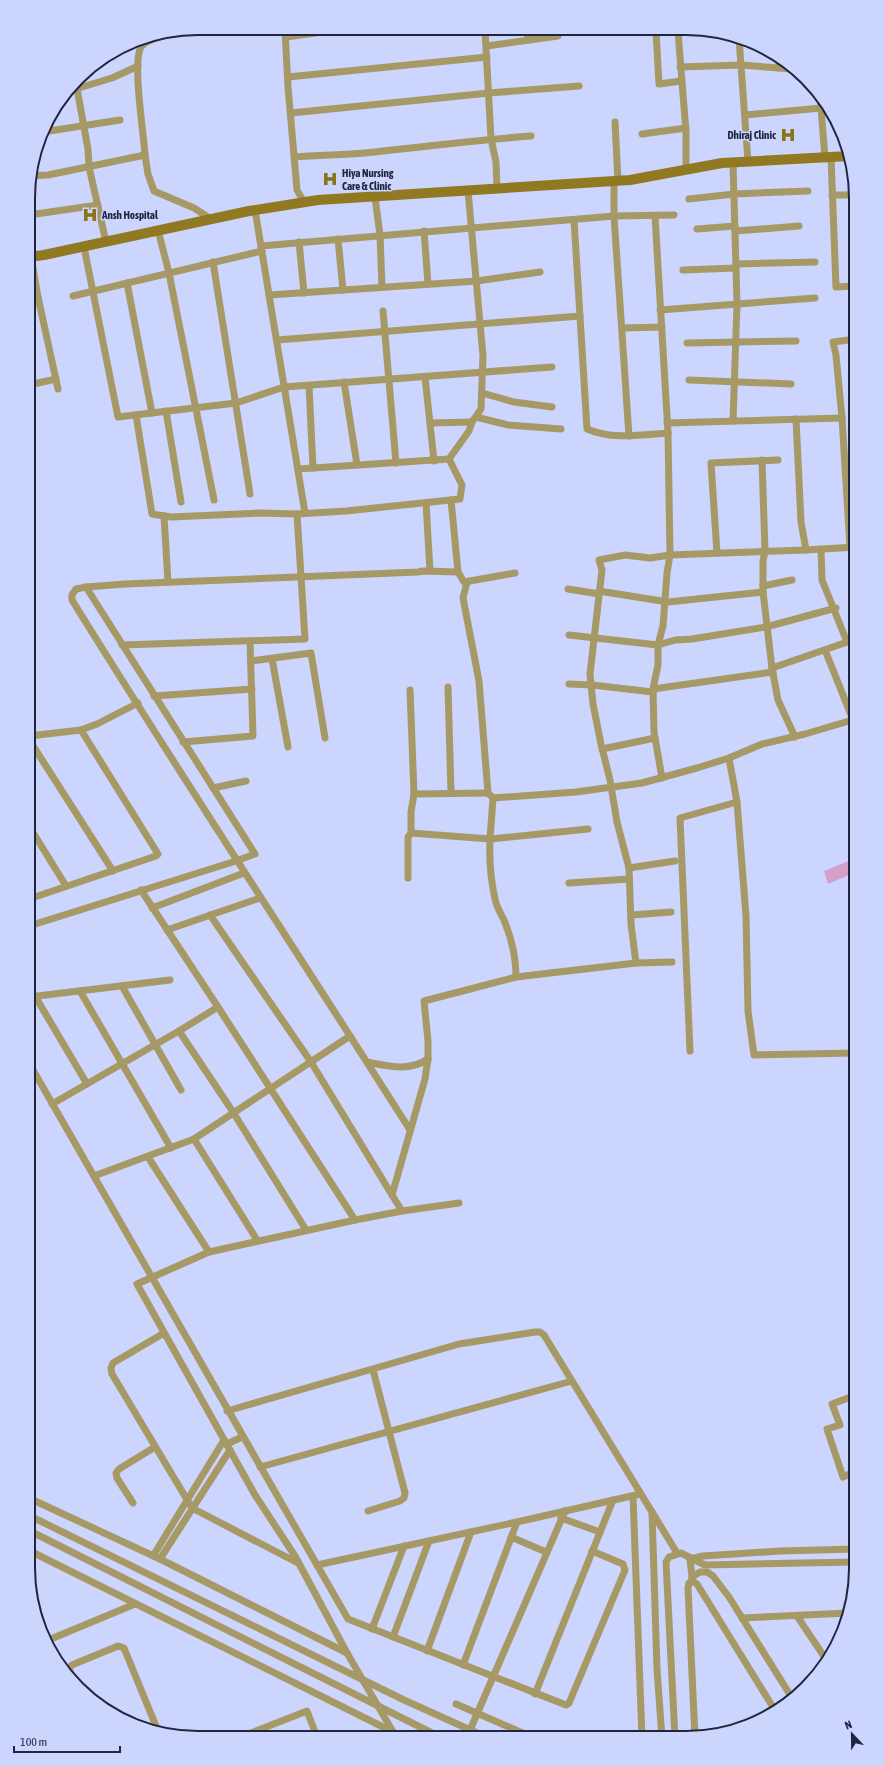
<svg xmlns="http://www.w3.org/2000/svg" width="884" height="1766" font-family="'Asap Condensed',sans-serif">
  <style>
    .green { fill: #d49fc9 }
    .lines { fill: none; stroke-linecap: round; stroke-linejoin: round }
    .street { stroke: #a79966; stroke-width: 7 }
    .secondary { stroke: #907920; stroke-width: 10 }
    .labels { text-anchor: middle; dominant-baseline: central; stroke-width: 3; stroke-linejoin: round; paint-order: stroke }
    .poi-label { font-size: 11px; font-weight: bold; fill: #20263f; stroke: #cbd5fd; text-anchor: start }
    .rim { fill: none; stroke: #20263f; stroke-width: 2 }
  </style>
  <rect width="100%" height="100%" fill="#cbd5fd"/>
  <path class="green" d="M856,858V872L828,884L824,871Z"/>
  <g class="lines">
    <g class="street">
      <path d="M285,29L288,87L297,190L304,202"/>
      <path d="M485,30L491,139L496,162L497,189"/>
      <path d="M527,30L528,40"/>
      <path d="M656,31L659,84L681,81"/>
      <path d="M678,31L686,132V170"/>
      <path d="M286,37L330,31"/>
      <path d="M739,38L748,162"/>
      <path d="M487,46L558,36"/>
      <path d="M680,67L741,65L779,68V57"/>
      <path d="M779,68L794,69"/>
      <path d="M288,77L487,57"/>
      <path d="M76,83L88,149L89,167L106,242"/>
      <path d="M69,91L112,78L138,66"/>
      <path d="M820,95L825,158"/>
      <path d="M291,113L489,93L579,86"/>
      <path d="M745,115L821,108"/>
      <path d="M615,122L618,181"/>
      <path d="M43,132L120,120"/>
      <path d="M642,134L686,128"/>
      <path d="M145,155C144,135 132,62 141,47C145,41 165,35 172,33"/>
      <path d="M295,157C318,155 342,155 365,153C420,147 476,140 531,136"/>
      <path d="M831,157L836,287L856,286"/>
      <path d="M29,176L48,175L145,155L148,174L154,191L194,208L211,219"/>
      <path d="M614,181V216L629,436"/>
      <path d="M832,195H856"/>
      <path d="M375,197L380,235L382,287"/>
      <path d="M689,199L734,194L808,191"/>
      <path d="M255,210L305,513"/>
      <path d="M29,215L98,205"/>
      <path d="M655,216L668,433L670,555L667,573L663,626L658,645V665L653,689L654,732L662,778"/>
      <path d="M574,220L587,429C612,440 641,435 668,433"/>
      <path d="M697,229L735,226"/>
      <path d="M158,230L169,273L214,500"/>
      <path d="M424,231L428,284"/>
      <path d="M735,231L799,226"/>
      <path d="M338,239L343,290"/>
      <path d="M299,242L304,293"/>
      <path d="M261,246L614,216L674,215"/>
      <path d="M84,247L118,417L236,403L284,387L552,367"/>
      <path d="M31,257L38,297"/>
      <path d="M213,262L250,494"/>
      <path d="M736,264L815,262"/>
      <path d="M683,270L736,268"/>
      <path d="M127,283L152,413"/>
      <path d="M269,295L477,281L540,272"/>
      <path d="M73,296L262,251"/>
      <path d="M29,297H38L58,389"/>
      <path d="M660,310L815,298"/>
      <path d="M383,311L396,463"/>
      <path d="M622,328L662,327"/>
      <path d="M277,340L580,316"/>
      <path d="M687,343L796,341"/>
      <path d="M425,377L434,461"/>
      <path d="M689,380L791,384"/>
      <path d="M344,382L357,465"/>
      <path d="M29,385L56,379"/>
      <path d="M309,386L313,468"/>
      <path d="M482,393L514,402L552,407"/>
      <path d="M166,411L181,502"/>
      <path d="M136,415L152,514L171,517L259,513L297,514L346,511L460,499L462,485L449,459L469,431L472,422L481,409L483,356L468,191"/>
      <path d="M476,417L508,425L561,429"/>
      <path d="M796,419L801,522L806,550"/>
      <path d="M733,421L737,304L733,162"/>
      <path d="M430,423L472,422"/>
      <path d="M667,423L842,418"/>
      <path d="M762,460L765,551L763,561V592L772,668L778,700L795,737"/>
      <path d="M298,469L449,459"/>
      <path d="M451,500L458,572L464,582L515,573"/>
      <path d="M426,503L430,571"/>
      <path d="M164,516L168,582"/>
      <path d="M850,547L842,418L836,355L833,342L856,339"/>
      <path d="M821,549L822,580L847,642"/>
      <path d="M717,553L711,463L778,460"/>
      <path d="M467,582L463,598L479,681L488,793L493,798L576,792L642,783L697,768L729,758L762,744L805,734L856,719"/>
      <path d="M763,586L792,580"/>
      <path d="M86,587L125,584L418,572L423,571L458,572"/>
      <path d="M568,589L599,594"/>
      <path d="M599,591L668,602L763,592"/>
      <path d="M569,635L658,645L675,640L692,639L766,627L836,608"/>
      <path d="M122,645L305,639L297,514"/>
      <path d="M825,650L853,720"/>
      <path d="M272,659L288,747"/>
      <path d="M251,661L311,653L325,738"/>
      <path d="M772,668L856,639"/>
      <path d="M569,684L592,685L653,692"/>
      <path d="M448,687L451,793"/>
      <path d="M653,689L773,672"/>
      <path d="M410,690L414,794L411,812V833"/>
      <path d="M154,696L252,689"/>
      <path d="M29,736L30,741L113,871"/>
      <path d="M29,736L81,730L97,724L138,703"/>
      <path d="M183,742L253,736L250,642"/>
      <path d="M602,749L655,738"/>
      <path d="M729,758L737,802L746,916L748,1011L754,1055L856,1053"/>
      <path d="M213,788L246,781"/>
      <path d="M414,794L488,793"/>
      <path d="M493,798L490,839L588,829"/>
      <path d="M29,826L66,886"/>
      <path d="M629,868L675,861"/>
      <path d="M408,878V837L411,833L490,839C489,860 491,883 496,903C498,909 501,914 504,920C511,937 516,958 516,977"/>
      <path d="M569,883L629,879"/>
      <path d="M141,890L218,1007L355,1220"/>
      <path d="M29,899L156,856L158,854L81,730"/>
      <path d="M152,908L244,873"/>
      <path d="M210,915L311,1062L392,1195"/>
      <path d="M632,915L671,912"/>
      <path d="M29,926L236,861L255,854L86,587L76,589L72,595V600C182,778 298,953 410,1130"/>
      <path d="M167,930L260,898"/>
      <path d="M636,963L672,962"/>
      <path d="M122,986L181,1090"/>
      <path d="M80,991L171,1148"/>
      <path d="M35,996L87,1084"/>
      <path d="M29,997L170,980"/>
      <path d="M218,1007L179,1031L233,1112L306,1230"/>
      <path d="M690,1051L680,818L737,802"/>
      <path d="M367,1062C388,1066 409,1072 428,1059"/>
      <path d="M29,1063L348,1619L566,1705L569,1703L625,1570L623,1564L592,1551"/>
      <path d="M52,1104L179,1031"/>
      <path d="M148,1157L209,1252"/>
      <path d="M94,1176L194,1139"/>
      <path d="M459,1203L402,1211L392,1195L425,1079L428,1059V1041L424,1001L516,977L636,963L631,924L629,868L617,822L610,780L601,744L593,704L590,674L602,570L599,560L625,555L650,558L670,555L806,550L856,547"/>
      <path d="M257,1240L194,1139L350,1036"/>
      <path d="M164,1333L113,1363L111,1368L112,1374L192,1508L298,1563"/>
      <path d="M227,1411L459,1344L535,1332H540L544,1335L677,1553"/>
      <path d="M227,1444L242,1437"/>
      <path d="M260,1467L572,1381"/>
      <path d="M856,1471L843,1477L827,1429L840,1425L832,1404L856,1395"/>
      <path d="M633,1496L642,1738"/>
      <path d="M28,1499L33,1500L160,1559L347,1653"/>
      <path d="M133,1503L117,1478L116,1473L119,1469L155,1447"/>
      <path d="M368,1511L400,1501L404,1498L405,1493L373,1370"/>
      <path d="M652,1512L657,1669L662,1738"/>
      <path d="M28,1515L404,1700L486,1737"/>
      <path d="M561,1518L600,1532"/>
      <path d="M28,1530L440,1737"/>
      <path d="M511,1537L546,1552"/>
      <path d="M28,1550L403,1737"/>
      <path d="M153,1556L224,1440"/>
      <path d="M160,1559L230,1450"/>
      <path d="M690,1559L703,1556L780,1551L856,1549"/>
      <path d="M690,1559L692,1577"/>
      <path d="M317,1565L517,1522L640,1494"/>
      <path d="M692,1581V1577L700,1572H707L713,1576L729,1597L792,1698"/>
      <path d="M797,1616L827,1661"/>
      <path d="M742,1618L848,1613"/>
      <path d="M372,1629L404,1546"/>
      <path d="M393,1637L429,1541"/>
      <path d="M46,1641L135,1604"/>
      <path d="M427,1651L471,1532"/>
      <path d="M463,1665L517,1522"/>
      <path d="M76,1685L69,1668L72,1665L118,1646L124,1648L158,1731"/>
      <path d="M535,1694L613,1500"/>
      <path d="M456,1704L534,1738"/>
      <path d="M241,1737L251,1733"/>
      <path d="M253,1737L251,1733L307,1711L317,1737"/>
      <path d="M396,1737L347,1653L295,1556L255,1495L137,1284L209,1252L355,1220L402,1211"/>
      <path d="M467,1737L565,1511"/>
      <path d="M695,1737L688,1588L689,1583L692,1581L697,1584L776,1712"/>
      <path d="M675,1738L666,1562L669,1557L681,1553L705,1565L856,1562"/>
    </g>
    <path class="secondary" d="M29,257L44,255L249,211L318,200L630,180L722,163L849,156"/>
  </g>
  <defs>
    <g id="hospital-bare" transform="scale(1.2)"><path d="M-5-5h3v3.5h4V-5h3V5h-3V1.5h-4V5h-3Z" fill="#8b7418" stroke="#cbd5fd" stroke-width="2.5" paint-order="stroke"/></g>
  </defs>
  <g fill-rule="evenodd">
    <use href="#hospital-bare" x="788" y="135"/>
    <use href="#hospital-bare" x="330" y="179"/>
    <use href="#hospital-bare" x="90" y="215"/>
  </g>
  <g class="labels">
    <g class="poi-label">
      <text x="776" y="135" text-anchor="end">Dhiraj Clinic</text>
      <text x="342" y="173">Hiya Nursing<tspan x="342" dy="13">Care &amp; Clinic</tspan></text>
      <text x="102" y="215">Ansh Hospital</text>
    </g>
  </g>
  <path d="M0 0H884V1766H0ZM198 35H686A163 163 0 0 1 849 198V1568A163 163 0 0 1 686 1731H198A163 163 0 0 1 35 1568V198A163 163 0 0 1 198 35Z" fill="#cbd5fd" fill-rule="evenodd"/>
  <path class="rim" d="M198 35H686A163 163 0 0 1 849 198V1568A163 163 0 0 1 686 1731H198A163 163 0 0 1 35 1568V198A163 163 0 0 1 198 35Z"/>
  <g transform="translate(852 1734) rotate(338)" stroke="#cbd5fd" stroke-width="3" paint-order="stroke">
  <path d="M0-3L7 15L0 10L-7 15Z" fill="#20263f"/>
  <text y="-6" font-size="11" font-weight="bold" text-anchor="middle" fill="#20263f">N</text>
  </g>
  <path d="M14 1746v6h106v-6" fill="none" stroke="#20263f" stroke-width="2"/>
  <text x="20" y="1746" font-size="12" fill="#20263f" stroke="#cbd5fd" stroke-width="3" paint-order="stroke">100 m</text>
</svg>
